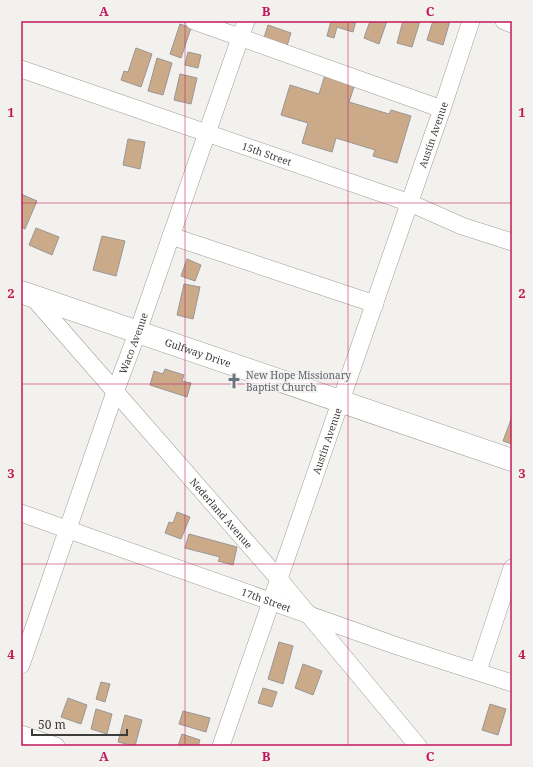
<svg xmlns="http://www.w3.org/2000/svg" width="533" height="767" font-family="'Noto Serif',serif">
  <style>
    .building { fill: #cbaa8a; stroke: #9a9693 }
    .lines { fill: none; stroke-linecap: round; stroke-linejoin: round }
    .minor-casing { stroke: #9e9d98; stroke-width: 18 }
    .major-casing { stroke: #9e9d98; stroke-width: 23 }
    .minor { stroke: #fff; stroke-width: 17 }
    .major { stroke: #fff; stroke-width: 22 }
    .grid { fill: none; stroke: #c2185b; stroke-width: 1; stroke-opacity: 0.55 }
    .labels { text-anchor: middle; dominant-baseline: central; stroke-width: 3.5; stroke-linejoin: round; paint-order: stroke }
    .street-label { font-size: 10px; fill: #3d3c3a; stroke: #f3f1ed }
    .worship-label { font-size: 10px; fill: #5b616d; stroke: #f3f1ed; text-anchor: start }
    .neatline { fill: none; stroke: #c2185b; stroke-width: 1.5 }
    .grid-label { font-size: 13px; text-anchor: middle; font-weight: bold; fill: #c2185b }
  </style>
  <rect width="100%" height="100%" fill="#f3f1ed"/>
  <g class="building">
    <path d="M331,21H356L353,32L337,27L334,38L327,36Z"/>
    <path d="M370,21H387L379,44L364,38Z"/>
    <path d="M403,21H420L412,47L397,43Z"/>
    <path d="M433,21H450L443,45L427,40Z"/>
    <path d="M180,24L191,28L181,58L170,54Z"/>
    <path d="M268,25L291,33L286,49L263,41Z"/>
    <path d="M136,48L152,54L141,87L121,80L124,71L128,72Z"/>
    <path d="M188,52L201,55L198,68L185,65Z"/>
    <path d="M157,58L172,63L163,95L148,91Z"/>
    <path d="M180,74L197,78L191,104L174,100Z"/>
    <path d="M325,75L355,84L349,102L389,114L391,110L411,116L397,163L373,156L375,150L336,138L332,152L302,143L308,123L281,115L290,85L319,94Z"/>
    <path d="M128,139L145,142L140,169L123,165Z"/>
    <path d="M21,194L37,201L25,229L21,227Z"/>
    <path d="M36,228L59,237L52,255L29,245Z"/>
    <path d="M102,236L125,241L116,276L93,270Z"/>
    <path d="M187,259L201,265L195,281L181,276Z"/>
    <path d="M184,284L200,287L193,319L177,315Z"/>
    <path d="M165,369L184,375L182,381L191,383L187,397L150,385L154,371L163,374Z"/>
    <path d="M512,417V444L503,441Z"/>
    <path d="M177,512L190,517L181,539L165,533L169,522L173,523Z"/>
    <path d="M189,534L237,547L233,565L218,561L220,557L185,548Z"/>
    <path d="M279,642L293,646L283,684L268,679Z"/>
    <path d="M303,664L322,671L313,695L295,688Z"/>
    <path d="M101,682L110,684L105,702L96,699Z"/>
    <path d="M263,688L277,692L272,707L258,703Z"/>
    <path d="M68,698L87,705L81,724L61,717Z"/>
    <path d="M490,704L506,709L498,735L482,730Z"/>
    <path d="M96,709L112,714L107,734L91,729Z"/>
    <path d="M183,711L210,718L206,732L179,724Z"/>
    <path d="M125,715L142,720L135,746L118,742Z"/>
    <path d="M182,734L200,740L198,746H178Z"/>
  </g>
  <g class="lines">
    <g class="minor-casing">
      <g id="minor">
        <path d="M194,21L442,109"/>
        <path d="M504,21L512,24"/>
        <path id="s1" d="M21,69L410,203L462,226L512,242"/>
        <path d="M171,236L375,304"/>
        <path id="s2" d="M30,294L278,578L418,746"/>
        <path id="s3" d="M21,513L397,646L512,683"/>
        <path id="s4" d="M21,665L115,392L138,331L246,21"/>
        <path d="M478,671L512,568"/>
        <path d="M21,734L56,746"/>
        <path id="s5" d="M221,746L442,109L471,21"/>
      </g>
    </g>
    <g class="major-casing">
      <g id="major">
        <path id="s6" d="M21,292L512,460"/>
      </g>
    </g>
    <use href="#minor" class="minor"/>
    <use href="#major" class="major"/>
  </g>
  <path class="grid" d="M185,21V746M348,21V746M21,203H512M21,384H512M21,564H512"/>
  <defs>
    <g id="church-bare" transform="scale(1.2)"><path d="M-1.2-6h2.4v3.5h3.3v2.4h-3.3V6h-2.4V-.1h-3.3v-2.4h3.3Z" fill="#6b7280" stroke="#f3f1ed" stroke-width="2.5" paint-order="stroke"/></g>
  </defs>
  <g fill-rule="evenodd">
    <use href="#church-bare" x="234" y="381"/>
  </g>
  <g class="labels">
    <g class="street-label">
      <text stroke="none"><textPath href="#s5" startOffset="647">Austin Avenue</textPath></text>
      <text stroke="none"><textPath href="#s1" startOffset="260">15th Street</textPath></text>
      <text stroke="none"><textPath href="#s4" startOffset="341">Waco Avenue</textPath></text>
      <text stroke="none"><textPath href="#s6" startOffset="187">Gulfway Drive</textPath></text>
      <text stroke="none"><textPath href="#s5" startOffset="323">Austin Avenue</textPath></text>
      <text stroke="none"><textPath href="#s2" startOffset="291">Nederland Avenue</textPath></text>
      <text stroke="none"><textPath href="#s3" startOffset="260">17th Street</textPath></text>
    </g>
    <g class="worship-label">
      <text x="246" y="375">New Hope Missionary<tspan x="246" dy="12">Baptist Church</tspan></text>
    </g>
  </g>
  <rect width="533" height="767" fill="none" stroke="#f3f1ed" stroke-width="44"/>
  <path d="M32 729v6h95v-6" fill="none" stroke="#3d3c3a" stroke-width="2"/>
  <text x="38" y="729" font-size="12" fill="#3d3c3a" stroke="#f3f1ed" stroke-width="3" paint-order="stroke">50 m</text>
  <rect x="22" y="22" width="489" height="723" class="neatline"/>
  <g class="grid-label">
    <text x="104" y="16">A</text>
    <text x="266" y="16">B</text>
    <text x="430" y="16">C</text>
    <text x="11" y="117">1</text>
    <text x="522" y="117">1</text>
    <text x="11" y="298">2</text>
    <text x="522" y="298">2</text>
    <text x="11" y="478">3</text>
    <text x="522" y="478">3</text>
    <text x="11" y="659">4</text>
    <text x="522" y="659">4</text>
    <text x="104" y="761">A</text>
    <text x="266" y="761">B</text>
    <text x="430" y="761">C</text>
  </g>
</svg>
